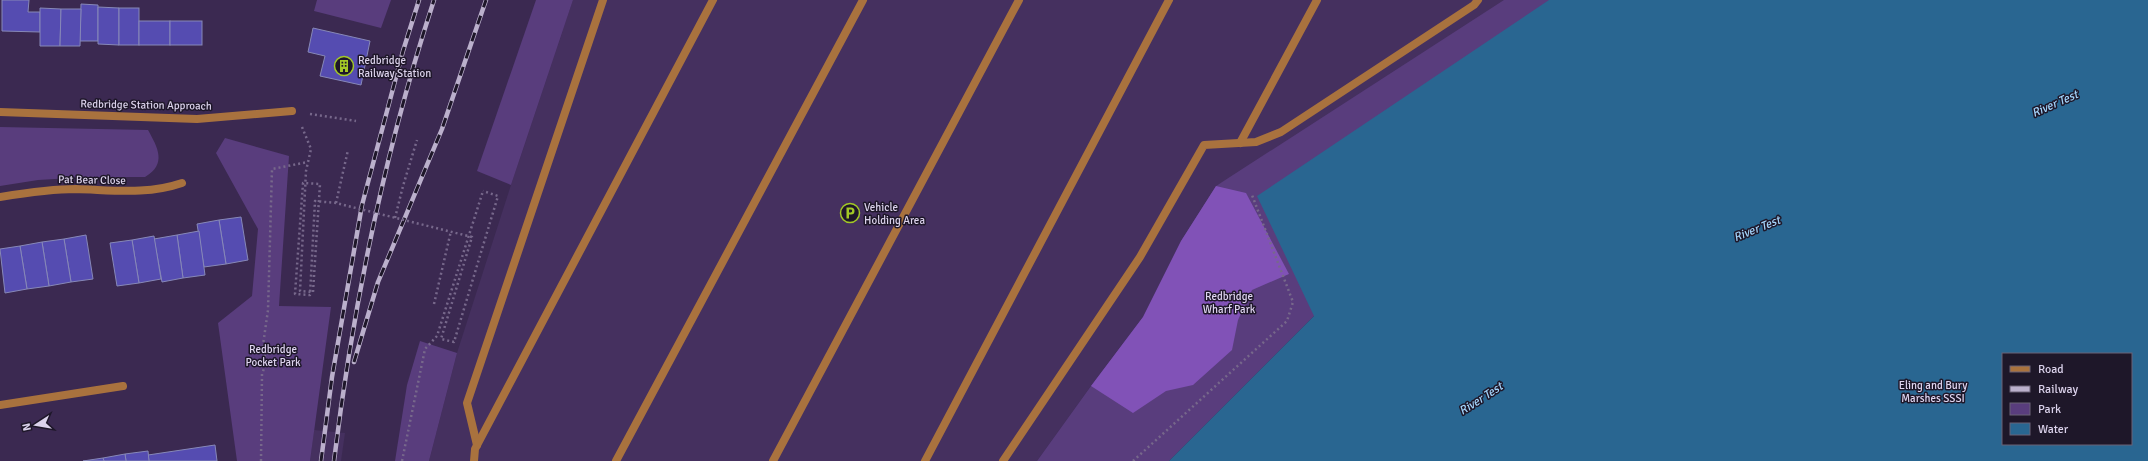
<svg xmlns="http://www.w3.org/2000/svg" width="2148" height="461" font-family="Signika,sans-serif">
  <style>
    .built { fill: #45305f }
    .green { fill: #593d7d }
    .forest { fill: #8152b7 }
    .water { fill: #296691; fill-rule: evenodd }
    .building { fill: #554cb1; stroke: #8788b8 }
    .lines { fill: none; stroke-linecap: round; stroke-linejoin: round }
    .path { stroke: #77688b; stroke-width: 2.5; stroke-dasharray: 2 3; stroke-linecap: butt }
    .service { stroke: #a9723e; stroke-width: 8 }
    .minor { stroke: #a9723e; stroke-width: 8 }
    .rail-casing { stroke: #bbb0cc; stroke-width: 4.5 }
    .rail { stroke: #1e1729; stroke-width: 3; stroke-dasharray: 9; stroke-linecap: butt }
    .path-bridge { stroke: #77688b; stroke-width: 2.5; stroke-dasharray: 2 3; stroke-linecap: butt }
    .labels { text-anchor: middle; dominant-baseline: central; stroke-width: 3; stroke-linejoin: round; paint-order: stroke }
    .poi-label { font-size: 11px; fill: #dbd2eb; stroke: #1e1729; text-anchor: start }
    .street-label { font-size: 11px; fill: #dbd2eb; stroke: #1e1729 }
    .park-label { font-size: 11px; fill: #dfd5f0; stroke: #1e1729 }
    .water-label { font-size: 12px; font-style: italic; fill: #a4d4fb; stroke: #1e1729 }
  </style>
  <rect width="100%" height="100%" fill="#3b2951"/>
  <g class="built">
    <path d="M573,0H1549L1216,186L1181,241L1143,317L1091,386L1037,461H429L457,353L511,185Z"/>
    <path d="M314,430L345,433L341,461H310Z"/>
  </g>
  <g class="green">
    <path d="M317,0H391L381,28L314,11Z"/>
    <path d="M536,0H573L511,185L477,171Z"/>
    <path d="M1504,0H1964L1314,316L1169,461H1037L1091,386L1143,317L1181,241L1216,186Z"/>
    <path d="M0,127L148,130C158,148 167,164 145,177H89L38,180L0,186Z"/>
    <path d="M225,138L289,156L279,306L331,307L310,461H237L218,323L252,296L258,229L216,153Z"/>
    <path d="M420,341L457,353L429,461H395L407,385Z"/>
  </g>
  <path class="forest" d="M1216,186L1246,193L1289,274L1252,290L1238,320L1232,350L1193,385L1166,391L1133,413L1091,386L1143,317L1181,241Z"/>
  <path class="water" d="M1549,0H2148V461H1169L1314,316L1257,196ZM2003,354H2131V444H2003Z"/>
  <g class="building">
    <path d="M2,0H29L28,12H40V32L2,31Z"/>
    <path d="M81,4L98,5V41H80Z"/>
    <path d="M98,7L119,8V45L98,44Z"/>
    <path d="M40,8L61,9L60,46H40Z"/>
    <rect x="119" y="8" width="20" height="37"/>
    <path d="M61,9H81L80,46H60Z"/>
    <rect x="139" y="21" width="31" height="24"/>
    <rect x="170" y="21" width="32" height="24"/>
    <path d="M313,28L370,41L361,85L320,76L325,56L308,52Z"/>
    <path d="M241,217L248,260L226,264L219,220Z"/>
    <path d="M219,220L226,264L204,267L197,224Z"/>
    <path d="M199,231L205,275L183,278L177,235Z"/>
    <path d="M86,235L93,279L71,282L64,239Z"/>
    <path d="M177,235L183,278L162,282L154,239Z"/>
    <path d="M154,236L161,279L139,283L132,240Z"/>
    <path d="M64,239L71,282L49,286L42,242Z"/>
    <path d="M132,240L139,283L117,286L110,243Z"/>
    <path d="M42,242L49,286L27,289L20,246Z"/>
    <path d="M20,246L27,289L5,293L0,249Z"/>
    <path d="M215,445L217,461H149L148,455Z"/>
    <path d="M148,451L149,461H126L125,454Z"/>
    <path d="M125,454L126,461H104L103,458Z"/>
    <path d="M103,458L104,461H83Z"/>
  </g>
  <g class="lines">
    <g class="path">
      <path d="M310,114L356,121"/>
      <path d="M302,127L311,149L306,171L300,291L313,292"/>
      <path d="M336,203L348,150"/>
      <path d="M395,218L403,186L417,140"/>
      <path d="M434,304L451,231"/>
      <path d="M261,461L262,374L266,363L263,345L268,310L272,169L308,162"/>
      <path d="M402,461L425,349L437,336L483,191"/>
      <path d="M1133,461L1287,321L1293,302L1252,195"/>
    </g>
    <g class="service">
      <path d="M1240,143L1317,0"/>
      <path d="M0,405L123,386"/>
      <path d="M477,445L467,403L603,0"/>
      <path d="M474,461L475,449L713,0"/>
      <path d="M616,461L863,0"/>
      <path d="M773,461L1019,0"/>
      <path d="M925,461L1169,0"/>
      <path d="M1003,461L1140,257L1204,145L1256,142L1281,132L1474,5L1478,0"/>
    </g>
    <g class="minor">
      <path d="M0,112L197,119L292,111"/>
      <path d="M0,197C25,193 50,189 76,189C113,190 147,195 182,183"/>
    </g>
    <g class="rail-casing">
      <g id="rail">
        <path d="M354,362L378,282L442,129L486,0"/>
        <path d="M321,461L332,377L362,205L403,51L419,0"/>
        <path d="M334,461C353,305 385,150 434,0"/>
      </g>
    </g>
    <use href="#rail" class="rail"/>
    <path class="path-bridge" d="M313,292L320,184L303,183L295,294L310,295L315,201L336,203L472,237L441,339L454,342L498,196L483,191"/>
  </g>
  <defs>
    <g id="building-ring" transform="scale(1)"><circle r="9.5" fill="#1e1729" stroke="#a3c926" stroke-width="1.5"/><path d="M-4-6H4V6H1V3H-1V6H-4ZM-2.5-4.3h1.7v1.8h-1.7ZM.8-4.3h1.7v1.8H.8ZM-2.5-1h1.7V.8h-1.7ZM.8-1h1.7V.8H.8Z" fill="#a3c926"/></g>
    <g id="parking-ring" transform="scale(1)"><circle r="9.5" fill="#1e1729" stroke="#a3c926" stroke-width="1.5"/><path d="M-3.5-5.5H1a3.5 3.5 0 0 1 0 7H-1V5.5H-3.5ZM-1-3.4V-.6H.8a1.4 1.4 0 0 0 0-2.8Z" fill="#a3c926"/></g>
  </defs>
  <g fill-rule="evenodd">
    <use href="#building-ring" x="344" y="66"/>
    <use href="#parking-ring" x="850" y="213"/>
  </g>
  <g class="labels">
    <g class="poi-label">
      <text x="358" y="60">Redbridge<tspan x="358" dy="13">Railway Station</tspan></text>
      <text x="864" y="207">Vehicle<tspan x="864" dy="13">Holding Area</tspan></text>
    </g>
    <g class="street-label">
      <text transform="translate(146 105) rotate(1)">Redbridge Station Approach</text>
      <text transform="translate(92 180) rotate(1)">Pat Bear Close</text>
    </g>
    <g class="park-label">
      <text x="1229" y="296">Redbridge<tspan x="1229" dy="13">Wharf Park</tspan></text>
      <text x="273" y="349">Redbridge<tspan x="273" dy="13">Pocket Park</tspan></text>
      <text x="1933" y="385">Eling and Bury<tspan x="1933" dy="13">Marshes SSSI</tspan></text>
    </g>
    <g class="water-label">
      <text transform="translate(2055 104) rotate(-24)">River Test</text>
      <text transform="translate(1757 229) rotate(-22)">River Test</text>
      <text transform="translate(1481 399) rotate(-33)">River Test</text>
    </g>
  </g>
  <rect x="2002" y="353" width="130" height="92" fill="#1e1729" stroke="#6a6277"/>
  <rect x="2010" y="366" width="20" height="6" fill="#a9723e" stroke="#6a6277"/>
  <text x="2038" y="373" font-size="12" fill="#dbd2eb">Road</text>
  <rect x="2010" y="386" width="20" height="6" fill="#bbb0cc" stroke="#6a6277"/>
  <text x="2038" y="393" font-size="12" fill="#dbd2eb">Railway</text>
  <rect x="2010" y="403" width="20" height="12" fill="#593d7d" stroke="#6a6277"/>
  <text x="2038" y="413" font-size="12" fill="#dbd2eb">Park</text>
  <rect x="2010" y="423" width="20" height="12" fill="#296691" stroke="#6a6277"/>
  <text x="2038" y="433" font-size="12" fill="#dbd2eb">Water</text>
  <g transform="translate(36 425) rotate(258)" stroke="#1e1729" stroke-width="3" paint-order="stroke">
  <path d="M0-3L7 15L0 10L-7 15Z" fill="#dbd2eb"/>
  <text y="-6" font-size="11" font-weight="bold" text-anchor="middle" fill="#dbd2eb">N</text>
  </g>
</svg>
